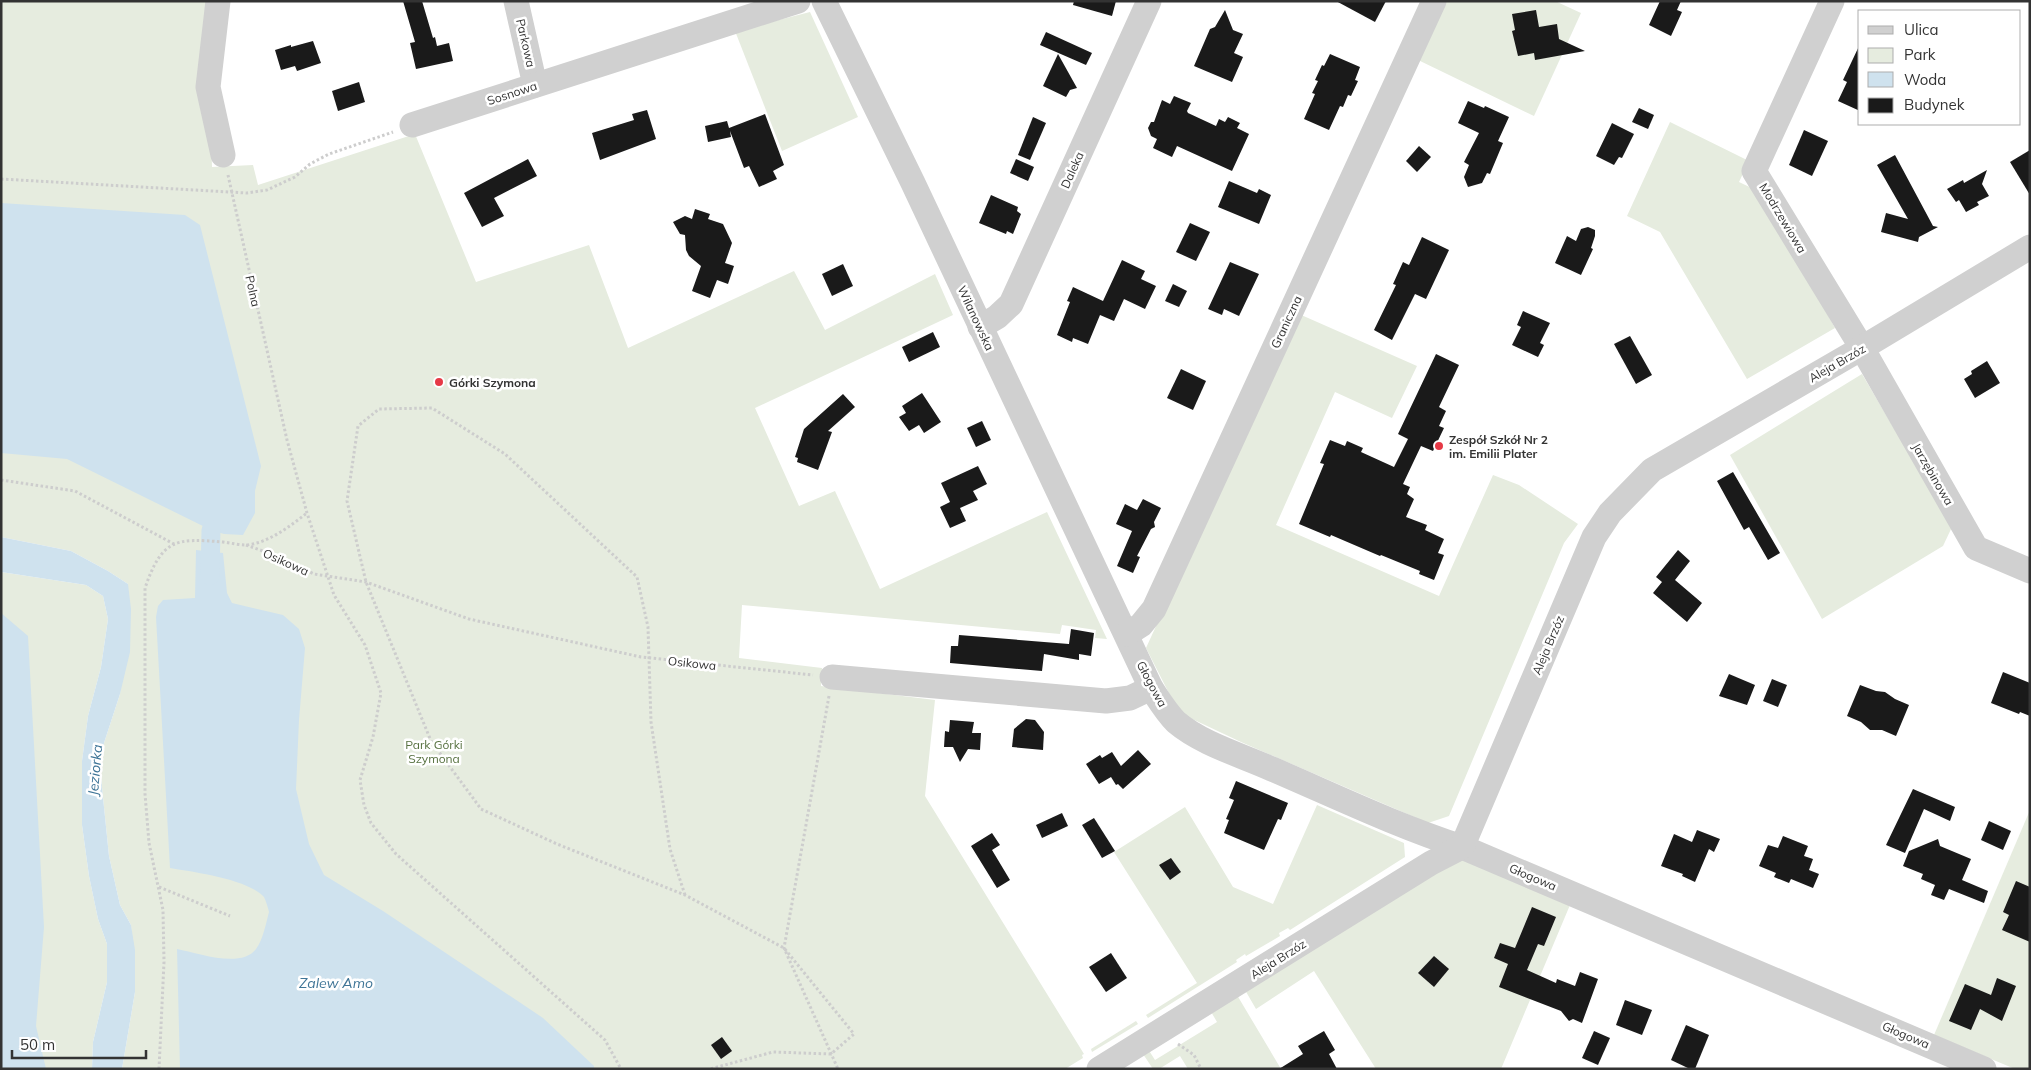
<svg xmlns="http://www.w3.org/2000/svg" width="2031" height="1070" font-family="Mulish,sans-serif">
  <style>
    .green { fill: #e6ecdf }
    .water { fill: #cfe2ee }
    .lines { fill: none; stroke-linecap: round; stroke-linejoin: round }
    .canal { stroke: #cfe2ee; stroke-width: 19 }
    .building { fill: #1a1a1a }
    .path { stroke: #cdcdcd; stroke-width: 3; stroke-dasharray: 2.5 2.5; stroke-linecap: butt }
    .minor { stroke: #d0d0d0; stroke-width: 25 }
    .poi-dot { fill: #e63946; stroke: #fff; stroke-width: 2 }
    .labels { text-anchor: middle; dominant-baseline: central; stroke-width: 5; stroke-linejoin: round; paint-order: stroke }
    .street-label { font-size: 12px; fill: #333; stroke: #fff }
    .poi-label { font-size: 12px; font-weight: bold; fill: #333; stroke: #fff; text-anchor: start }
    .park-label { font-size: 12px; fill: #56703f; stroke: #fff }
    .water-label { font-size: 14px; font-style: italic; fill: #3f7597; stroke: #fff }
  </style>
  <rect width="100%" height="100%" fill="#fff"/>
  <g class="green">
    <path d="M1,1H207L212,167L253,165L258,185L415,134L476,282L589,245L628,348L794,271L825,330L935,274L953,315L755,408L799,506L835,491L880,589L1047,512L1107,639L1095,638L1096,630L1062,625L1060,634L742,605L739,658L822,668L821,686L935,700L925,796L1084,1054L1082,1055L1083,1058L1065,1069H122L135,992L131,925L120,905L109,856L100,768L104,743L120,694L128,584L108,571L71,551L1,537Z"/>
    <path d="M1444,1H1555L1581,13L1534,116L1416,59Z"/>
    <path d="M810,12L858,117L782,151L735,31Z"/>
    <path d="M1670,122L1749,161L1739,182L1760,192L1835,328L1747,379L1660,232L1627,216Z"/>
    <path d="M1299,314L1417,366L1392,418L1335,392L1276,525L1439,596L1493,475L1519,485L1578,524L1564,543L1449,816L1428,823L1241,742L1188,717L1177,709L1146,648Z"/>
    <path d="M1862,374L1952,527L1943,546L1822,619L1730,455Z"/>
    <path d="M1,572L86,585L103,596L108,619L101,667L88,716L82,761V825L89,876L98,919L107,944V982L93,1042L92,1069H1Z"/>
    <path d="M1317,805L1404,843L1405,857L1290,930L1288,928L1279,933L1280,936L1246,956L1245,954L1236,960L1237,962L1148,1018L1146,1015L1197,983L1114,852L1185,807L1233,887L1273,904Z"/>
    <path d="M2030,810V1069H2015L1934,1035Z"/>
    <path d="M1460,858L1570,905L1501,1069H1376L1314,971L1256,1009L1245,990Z"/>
    <path d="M1237,995L1281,1069H1188L1180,1056L1159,1069H1153L1143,1054L1148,1049L1155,1060L1217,1022L1210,1010Z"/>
    <path d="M1136,1021L1138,1024L1092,1052L1091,1049Z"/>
  </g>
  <g class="water">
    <path d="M1,203L185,215L200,225L261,466L255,491V513L243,535L224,534L211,530L67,459L1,453Z"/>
    <path d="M1,537L71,551L108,571L128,584L131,609L130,652L120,694L104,743L100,768L109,856L120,905L131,925L135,950V992L122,1069H92L93,1042L107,982V944L98,919L89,876L82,825V761L88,716L101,667L108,619L103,596L86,585L1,572Z"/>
    <path d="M196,550L223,553L227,593L232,603L283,615L299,629L305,648L299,720L296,789L309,844L324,875L383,911L543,1018L594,1066V1069H180L177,949C198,953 241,969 256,949C263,940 266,923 269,912C268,908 266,901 264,897C248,879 193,872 170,868L156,617L158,606L163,600L195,598Z"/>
    <path d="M1,613L28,636L44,927L36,1026L46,1069H1Z"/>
  </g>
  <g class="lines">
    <path class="canal" d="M210,576L211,530"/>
  </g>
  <g class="building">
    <path d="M403,1H422L433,38L435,37L437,46L449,43L453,61L416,69L410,43L415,42Z"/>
    <path d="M1074,1H1116L1112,16L1073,5Z"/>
    <path d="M1336,1H1386L1375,22Z"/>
    <path d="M1660,1H1681L1677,10L1682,12L1671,36L1649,25Z"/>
    <path d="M1225,10L1233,30L1243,34L1234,53L1243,57L1232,82L1194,66L1210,29L1215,27Z"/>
    <path d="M1536,10L1539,27L1557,24L1559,39L1585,51L1535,60L1534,53L1518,56L1512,31L1515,30L1512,14Z"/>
    <path d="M1046,32L1092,53L1086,65L1040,45Z"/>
    <path d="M313,41L321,63L297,71L295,66L281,70L275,50L291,45V47Z"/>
    <path d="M1860,44V111L1838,101L1847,82L1843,80Z"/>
    <path d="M1058,54L1077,88L1070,90L1066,97L1043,86Z"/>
    <path d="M1330,54L1360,67L1355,80L1358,81L1351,96L1348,95L1343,107L1340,106L1329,130L1304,119L1315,94L1312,93L1318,81L1315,80L1322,65L1324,66Z"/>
    <path d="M359,82L365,102L338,111L332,91Z"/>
    <path d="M1174,96L1191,103L1187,111L1188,113L1216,126L1219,119L1225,122L1228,117L1240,123L1237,128L1249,134L1232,171L1177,146L1172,157L1153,148L1157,139L1151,136L1148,128L1151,122H1154L1162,100L1170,104Z"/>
    <path d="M1468,101L1484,108L1485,106L1509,117L1498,141L1503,143L1490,174L1487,173L1482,183L1468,187L1464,177L1469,165L1464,162L1479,133L1458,123Z"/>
    <path d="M1639,108L1654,115L1648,129L1632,122Z"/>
    <path d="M647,110L656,139L600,160L592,133L634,120L632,114Z"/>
    <path d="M765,114L784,165L773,171L777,179L759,187L749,166L744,168L730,131L731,137L708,142L705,126L727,121L729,128Z"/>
    <path d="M1033,117L1046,123L1030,160L1018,155Z"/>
    <path d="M1612,123L1634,134L1622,158L1619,157L1614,165L1596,156Z"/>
    <path d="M1804,130L1828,141L1812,176L1789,165Z"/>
    <path d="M1419,146L1431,157L1417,172L1406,161Z"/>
    <path d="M2030,150V195L2010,162Z"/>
    <path d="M1895,155L1933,226L1938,227L1919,237L1918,242L1881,232L1886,213L1908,219L1877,165Z"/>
    <path d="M528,159L537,176L494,198L504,216L482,227L464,193Z"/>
    <path d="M1016,159L1034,167L1028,181L1010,173Z"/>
    <path d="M1987,170L1982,184L1989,196L1977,202L1979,205L1966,212L1959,200L1956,202L1947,189L1963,180L1964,183Z"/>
    <path d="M1229,181L1257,193L1259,189L1271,195L1259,224L1218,207Z"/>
    <path d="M991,195L1018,207L1017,211L1021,214L1013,234L1007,231L1006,234L979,223Z"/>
    <path d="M695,209L710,214L708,219L723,224L732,243L725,263L734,266L728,284L717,280L710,298L692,291L701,266L689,256L686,250L685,235L680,234L673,222L685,216L692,219Z"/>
    <path d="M1190,223L1210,232L1196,261L1176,252Z"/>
    <path d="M1588,227L1595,230V236L1591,248L1593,249L1581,275L1555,263L1567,236L1576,241L1581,229Z"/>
    <path d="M1422,237L1449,250L1426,299L1415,294L1392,340L1374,330L1396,285L1393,284L1403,262L1409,265Z"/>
    <path d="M1122,260L1145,271L1141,279L1156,286L1145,309L1124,299L1114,321L1100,315L1088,344L1073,338L1072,342L1057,335L1070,302L1067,301L1073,287L1103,301Z"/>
    <path d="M1230,262L1259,274L1239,316L1224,309L1222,315L1208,309Z"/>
    <path d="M843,264L853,286L832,296L822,274Z"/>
    <path d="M1173,284L1187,291L1179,307L1165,301Z"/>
    <path d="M1523,311L1550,323L1540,343L1544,345L1538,357L1512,345L1521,327L1517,325Z"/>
    <path d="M933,332L940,347L909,362L902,347Z"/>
    <path d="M1630,336L1652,375L1636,384L1614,344Z"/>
    <path d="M1436,354L1459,365L1439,407L1446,411L1439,426L1444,428L1433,451L1421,446L1403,484L1410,487L1407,494L1414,499L1406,517L1427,525L1425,530L1444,539L1438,553L1444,555L1434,580L1419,574L1420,571L1381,555L1380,556L1331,535L1330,537L1299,524L1324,464L1320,463L1330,440L1345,446L1347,441L1363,448L1361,452L1394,467L1408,439L1398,434Z"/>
    <path d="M1987,361L2000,383L1975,398L1964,379L1972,374L1971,371Z"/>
    <path d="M1181,369L1206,381L1193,410L1167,398Z"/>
    <path d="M922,393L941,422L924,433L919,425L909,431L899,417L906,413L902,406Z"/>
    <path d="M843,394L855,407L828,431L832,432L818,470L797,462L798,458L795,457L804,429Z"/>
    <path d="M982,421L991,440L976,447L967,428Z"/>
    <path d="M978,466L987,484L973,491L978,500L960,508L966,521L950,528L940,507L950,502L941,483Z"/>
    <path d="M1733,472L1780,553L1768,560L1749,527L1744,530L1717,481Z"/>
    <path d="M1143,499L1161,508L1154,522L1155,527L1151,529L1137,556L1140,557L1133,573L1117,566L1132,531L1116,524L1125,504L1137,510Z"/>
    <path d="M1678,550L1690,561L1675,580L1702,603L1687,622L1653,593L1662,582L1656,577Z"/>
    <path d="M1071,629L1094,633L1091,656L1079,654V660L1044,654L1042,671L950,663L951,646H958L959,635L1069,644Z"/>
    <path d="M2003,672L2030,683V716L2020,712L2019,714L1991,703Z"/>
    <path d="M1729,674L1755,685L1747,705L1719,696Z"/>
    <path d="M1772,679L1787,685L1778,707L1763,701Z"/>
    <path d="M1860,685L1876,691L1885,692L1895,699L1909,705L1896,736L1882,730H1870L1861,722L1847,716Z"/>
    <path d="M1026,719L1035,720L1044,732L1043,750L1012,747L1014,729Z"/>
    <path d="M950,720L974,722L972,733H981L980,750L968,749L960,762L953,747H944L945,731L949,732Z"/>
    <path d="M1138,750L1151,764L1123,789L1118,784L1116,785L1111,777L1099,784L1086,764L1100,755L1102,758L1112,752L1121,766Z"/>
    <path d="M1236,781L1288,803L1281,820L1278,819L1264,850L1224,833L1229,820L1226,819L1234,800L1229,798Z"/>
    <path d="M1913,789L1955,807L1950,821L1924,809L1905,853L1886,845Z"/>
    <path d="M1062,813L1068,826L1042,838L1036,825Z"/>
    <path d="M1094,818L1115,851L1102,858L1082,825Z"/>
    <path d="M1989,821L2011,831L2003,850L1981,840Z"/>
    <path d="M1697,830L1720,839L1714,852L1709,849L1695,882L1682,876L1683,874L1661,866L1674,834L1692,842Z"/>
    <path d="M992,833L1000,845L992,850L1010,880L997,888L971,846Z"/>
    <path d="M1783,836L1808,846L1804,856L1813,859L1809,870L1819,874L1813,888L1791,879L1789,883L1774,877L1776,873L1759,866L1768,845L1778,848Z"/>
    <path d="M1938,839L1940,846L1971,859L1962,880L1988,891L1984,903L1949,889L1944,900L1931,895L1935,885L1921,879L1923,874L1903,866L1909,851Z"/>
    <path d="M1171,858L1181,872L1170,880L1159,865Z"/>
    <path d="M2016,881L2030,887V942L2002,930L2009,915L2003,912Z"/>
    <path d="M1532,907L1556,917L1544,946L1538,944L1527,970L1556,983L1557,979L1575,986L1580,972L1598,979L1582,1023L1573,1019L1569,1021L1561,1011L1499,987L1508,964L1494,958L1500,943L1515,948Z"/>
    <path d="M1111,953L1127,978L1106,992L1089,967Z"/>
    <path d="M1434,956L1449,969L1434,987L1418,973Z"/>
    <path d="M1997,978L2016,986L2002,1021L1980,1009L1971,1030L1949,1021L1965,984L1991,995Z"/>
    <path d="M1625,1000L1652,1010L1642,1035L1616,1025Z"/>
    <path d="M1686,1025L1709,1035L1695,1069H1690L1671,1060Z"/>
    <path d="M1324,1031L1335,1050L1329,1054L1337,1069H1279L1303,1054L1298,1046Z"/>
    <path d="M1594,1031L1610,1038L1598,1065L1582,1058Z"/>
    <path d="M722,1037L732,1051L721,1059L711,1045Z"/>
  </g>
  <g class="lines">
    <g class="path">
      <path d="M228,175L287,440L307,513L334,595L365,645L381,693L373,737L360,780L364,805L371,823L396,854L605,1040L621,1069"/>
      <path d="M1,179L247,193L267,190L295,177L310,164L329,154L393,132"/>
      <path d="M1,480L75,491L174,544"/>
      <path d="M246,545L280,557L314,574L366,582L469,619L641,657L813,675"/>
      <path d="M829,696L784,948L838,1069"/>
      <path d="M159,887L230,916"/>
      <path d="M685,895L670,849L651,722L648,627L637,577L505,454L432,408L379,409L358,426L347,501L366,582L431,741L481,809L557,844L685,895L784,948L854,1034L831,1054L773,1052L710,1069"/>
      <path d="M1178,1044L1194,1055L1201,1069"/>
      <path d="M159,1069L164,962L163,910L149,843L145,794V588C162,539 175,538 223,542C231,543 239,545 246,545C269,543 290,526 307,513"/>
    </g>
    <g class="minor">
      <path d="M218,1L208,87L223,155"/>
      <path d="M516,1L535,85"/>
      <path d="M824,1L913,183L1151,688C1159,700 1166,712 1176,722C1202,744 1241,755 1272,769C1335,796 1397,826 1462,847L1984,1069"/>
      <path d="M1832,1L1754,171L1862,348L1976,548L2030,571"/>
      <path d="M412,125L798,1"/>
      <path d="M980,327L997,317L1011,304L1149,1"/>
      <path d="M1127,634L1141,625L1154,609L1434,1"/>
      <path d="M832,677L1106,701L1130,698L1151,688"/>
      <path d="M1099,1069L1431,863L1462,847L1594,537L1610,513L1652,470L1862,348L2030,247"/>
    </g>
  </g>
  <g class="poi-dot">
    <circle cx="439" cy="382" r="5"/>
    <circle cx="1439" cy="446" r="5"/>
  </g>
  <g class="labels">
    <g class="street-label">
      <text transform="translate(526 43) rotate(77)">Parkowa</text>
      <text transform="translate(512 93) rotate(-18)">Sosnowa</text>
      <text transform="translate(1072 170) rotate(-66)">Daleka</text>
      <text transform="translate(1783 218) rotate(59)">Modrzewiowa</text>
      <text transform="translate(253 291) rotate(78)">Polna</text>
      <text transform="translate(976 318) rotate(65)">Wilanowska</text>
      <text transform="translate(1286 322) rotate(-65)">Graniczna</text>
      <text transform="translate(1837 363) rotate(-30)">Aleja Brzóz</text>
      <text transform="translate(1933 474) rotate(60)">Jarzębinowa</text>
      <text transform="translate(286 562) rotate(24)">Osikowa</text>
      <text transform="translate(1548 645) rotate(-67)">Aleja Brzóz</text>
      <text transform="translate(692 663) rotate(6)">Osikowa</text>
      <text transform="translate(1152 684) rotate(62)">Głogowa</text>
      <text transform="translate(1533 877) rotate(23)">Głogowa</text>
      <text transform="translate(1278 959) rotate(-32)">Aleja Brzóz</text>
      <text transform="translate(1906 1035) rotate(23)">Głogowa</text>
    </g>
    <g class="poi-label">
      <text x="449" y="382">Górki Szymona</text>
      <text x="1449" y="439">Zespół Szkół Nr 2<tspan x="1449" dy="14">im. Emilii Plater</tspan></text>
    </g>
    <g class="park-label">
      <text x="434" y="744">Park Górki<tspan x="434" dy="14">Szymona</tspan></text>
    </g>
    <g class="water-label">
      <text transform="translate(95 770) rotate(-85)">Jeziorka</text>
      <text x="336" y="983">Zalew Amo</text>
    </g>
  </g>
  <rect width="2031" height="1070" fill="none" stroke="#333333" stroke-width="5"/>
  <rect x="1858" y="10" width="162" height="115" fill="#ffffff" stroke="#adadad"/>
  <rect x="1868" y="26" width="25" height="8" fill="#d0d0d0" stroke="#adadad"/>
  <text x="1904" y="35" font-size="15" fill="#333333">Ulica</text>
  <rect x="1868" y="48" width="25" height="15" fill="#e6ecdf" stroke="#adadad"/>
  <text x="1904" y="60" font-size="15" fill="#333333">Park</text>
  <rect x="1868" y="72" width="25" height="15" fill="#cfe2ee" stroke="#adadad"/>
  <text x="1904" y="85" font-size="15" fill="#333333">Woda</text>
  <rect x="1868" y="98" width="25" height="15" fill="#1a1a1a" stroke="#adadad"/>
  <text x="1904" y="110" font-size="15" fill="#333333">Budynek</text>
  <path d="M12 1050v8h134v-8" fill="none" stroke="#333333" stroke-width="2.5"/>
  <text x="20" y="1050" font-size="15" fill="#333333" stroke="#ffffff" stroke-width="4" paint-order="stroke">50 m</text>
</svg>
